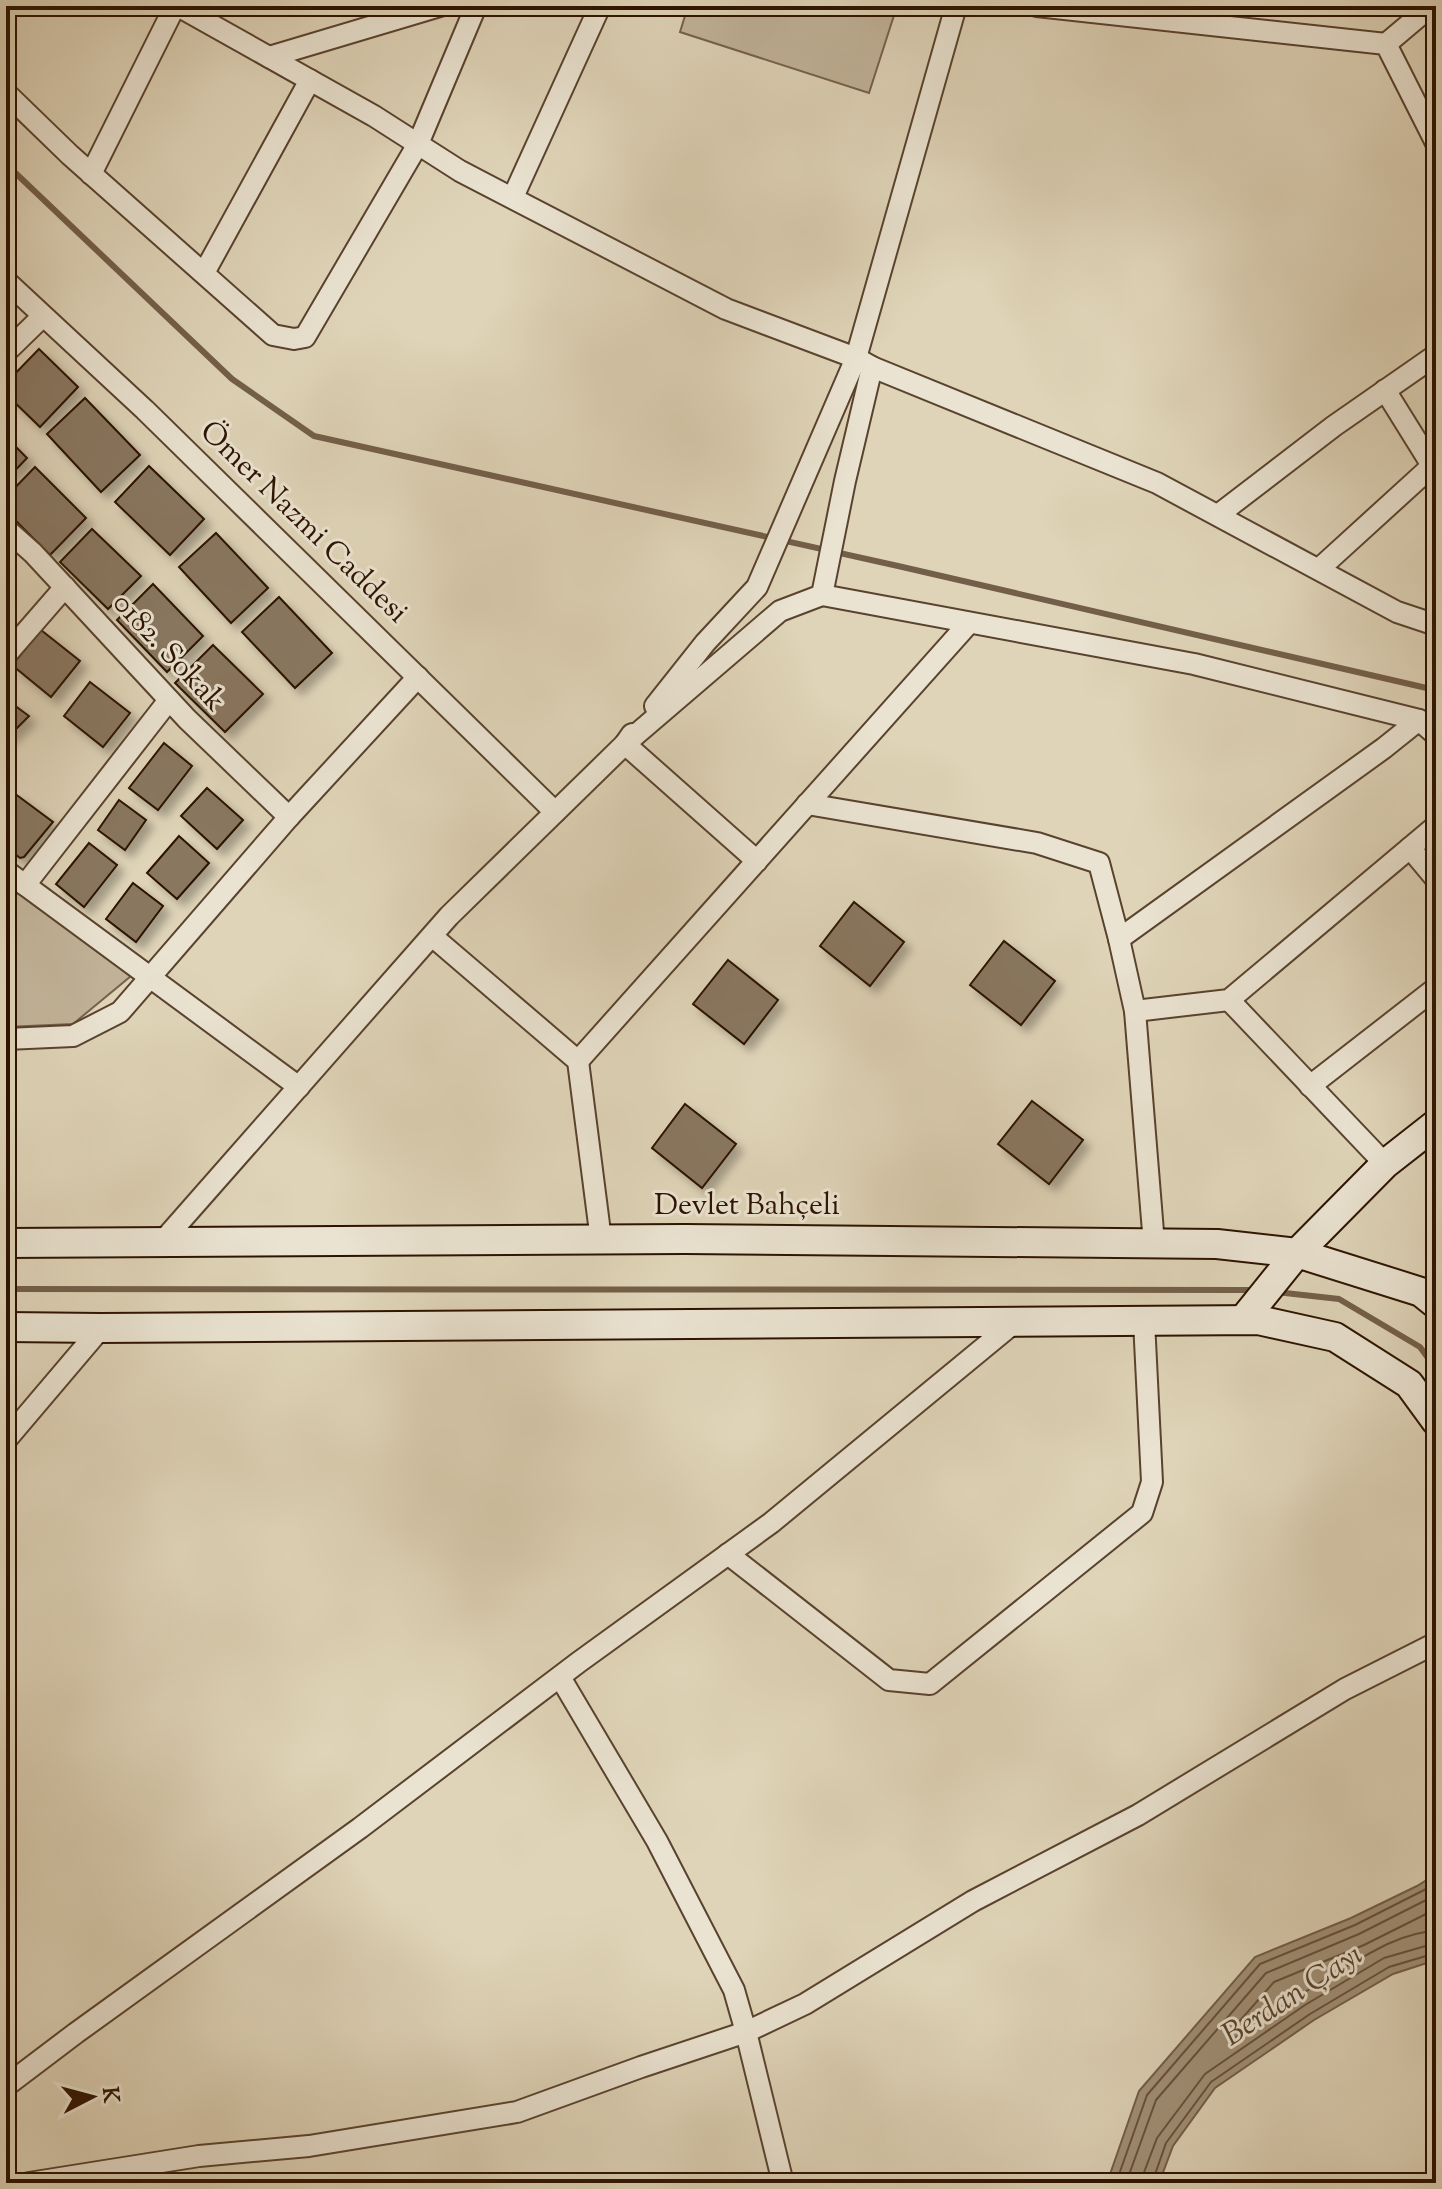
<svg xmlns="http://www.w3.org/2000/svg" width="1442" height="2189" font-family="'Sorts Mill Goudy',serif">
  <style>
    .green { fill: #c1b399; stroke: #76624c; stroke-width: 2 }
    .water { fill: #a29279; stroke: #735f49; stroke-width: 2 }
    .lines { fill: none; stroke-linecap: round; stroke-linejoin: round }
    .shore { stroke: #67523c; stroke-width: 2 }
    .stream { stroke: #735f49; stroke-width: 6 }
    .building { fill: #897760; stroke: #2c1200; stroke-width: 2; filter: url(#shadow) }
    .street-casing { stroke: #59422e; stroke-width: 24 }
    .secondary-casing { stroke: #2c1200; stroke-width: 32 }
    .street { stroke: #eae3d1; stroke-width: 20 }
    .secondary { stroke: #eae3d1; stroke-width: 28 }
    .labels { text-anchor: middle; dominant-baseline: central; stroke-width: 6; stroke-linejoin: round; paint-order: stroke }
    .street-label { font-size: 30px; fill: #2c1200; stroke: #eae3d1 }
    .water-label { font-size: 32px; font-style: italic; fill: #5b4530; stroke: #eae3d1 }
  </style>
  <defs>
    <filter id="shadow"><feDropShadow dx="7" dy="7" stdDeviation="4" flood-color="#0004"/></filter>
  </defs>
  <rect width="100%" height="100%" fill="#dfd4b8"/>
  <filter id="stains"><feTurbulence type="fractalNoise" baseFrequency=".0025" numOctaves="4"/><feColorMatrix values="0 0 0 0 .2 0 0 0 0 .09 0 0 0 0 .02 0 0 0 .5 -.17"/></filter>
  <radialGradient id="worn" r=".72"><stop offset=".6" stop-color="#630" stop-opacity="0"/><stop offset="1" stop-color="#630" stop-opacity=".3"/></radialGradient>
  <g class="green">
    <path d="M688,6H897L869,93L680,32Z"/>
    <path d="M6,883L131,976L73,1024L6,1027Z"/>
  </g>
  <path class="water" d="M1436,1874V1960L1393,1974L1314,2020L1215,2088L1173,2146L1159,2183H1107L1139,2091L1255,1957L1351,1918L1417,1886Z"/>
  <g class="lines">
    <g class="shore">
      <path d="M1436,1909L1364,1945L1274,1982L1230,2032V2037L1235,2038C1269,2015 1304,1992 1339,1971C1368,1954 1402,1932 1436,1931"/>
      <path d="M1116,2183L1147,2095L1260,1964L1355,1925L1436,1884"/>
      <path d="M1126,2183L1156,2100L1266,1973L1359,1934L1436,1895"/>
      <path d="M1142,2183L1143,2175L1157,2138L1205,2074L1305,2005L1384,1958L1436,1943"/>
      <path d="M1152,2183L1166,2143L1211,2082L1310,2014L1389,1967L1436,1953"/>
    </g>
    <g class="stream">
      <path d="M6,164L232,379L314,436L898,566L1431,689L1436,693"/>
      <path d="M6,1289L1253,1290"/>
      <path d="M1276,1292L1339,1299L1420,1347L1436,1369"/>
    </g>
  </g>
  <g class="building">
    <path d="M39,349L78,387L40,427L6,394V383Z"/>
    <path d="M85,398L140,455L101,492L47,434Z"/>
    <path d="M6,437L27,458L6,480Z"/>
    <path d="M149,466L204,519L170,555L115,502Z"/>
    <path d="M35,467L86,518L50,555L6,511V497Z"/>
    <path d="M92,529L141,576L108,609L60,562Z"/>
    <path d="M216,533L268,588L231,623L179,567Z"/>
    <path d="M153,584L203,636L167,672L117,620Z"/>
    <path d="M279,597L332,653L295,688L242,632Z"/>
    <path d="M41,630L80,661L51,697L12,665Z"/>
    <path d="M213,645L263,694L225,732L175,683Z"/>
    <path d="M90,682L130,713L103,747L64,716Z"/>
    <path d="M6,699L29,716L6,739Z"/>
    <path d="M164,743L192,766L158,810L129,788Z"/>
    <path d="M207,788L243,820L217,849L181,816Z"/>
    <path d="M14,793L53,822L24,857L20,858L6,847V801Z"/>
    <path d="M119,800L146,820L125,850L98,830Z"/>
    <path d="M179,836L209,863L177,899L147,873Z"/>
    <path d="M89,843L117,865L84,907L56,884Z"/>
    <path d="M133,883L163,906L136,942L106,919Z"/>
    <path d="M854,902L904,942L870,986L820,946Z"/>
    <path d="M1004,941L1055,981L1021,1025L970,985Z"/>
    <path d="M728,960L778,1000L744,1044L693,1004Z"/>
    <path d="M1032,1101L1083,1140L1049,1184L998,1144Z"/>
    <path d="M685,1104L736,1144L702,1188L652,1148Z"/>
  </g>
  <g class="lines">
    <g class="street-casing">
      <g id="street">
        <path d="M178,6L374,116L460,171L726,309L856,358L872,367L1157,483L1397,612L1436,625"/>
        <path d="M1037,6L1386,44L1436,143"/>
        <path d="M1386,44L1431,6"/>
        <path d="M269,57L440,6"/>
        <path d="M6,93L70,155L273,335L294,339L305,337L418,144L476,6"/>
        <path d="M91,174L175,6"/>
        <path d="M513,197L600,6"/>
        <path d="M204,273L310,80"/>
        <path d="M6,281L145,410L555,812"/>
        <path d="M6,352L42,317"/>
        <path d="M1385,390L1436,472"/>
        <path d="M1218,515L1334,426L1436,355"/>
        <path d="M6,529L33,553L187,719L289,817"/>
        <path d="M1319,569L1432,466"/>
        <path d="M822,595L1194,664L1419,720L1436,735"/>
        <path d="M6,655L65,587"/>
        <path d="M655,706L705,643L757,587L856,358L956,6"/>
        <path d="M632,734L625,744L757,861"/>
        <path d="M807,804L1037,843L1099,863L1119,939L1135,1011L1154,1244"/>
        <path d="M1410,848L1436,879"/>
        <path d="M6,871L299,1087"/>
        <path d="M25,885L169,700"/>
        <path d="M432,936L578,1061L601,1240"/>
        <path d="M1119,939L1384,748L1419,720"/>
        <path d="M1229,1000L1385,1164"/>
        <path d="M1135,1011L1229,1000L1436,826"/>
        <path d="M6,1039L73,1036L120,1012L289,817L418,677"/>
        <path d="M578,1061L969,623"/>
        <path d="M1310,1086L1436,988"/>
        <path d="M162,1242L449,916L625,744L780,611L822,595L845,481L872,367"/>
        <path d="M6,1440L101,1328"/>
        <path d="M728,1554L889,1680L930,1684L1142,1513L1152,1482L1144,1321"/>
        <path d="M560,1677L657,1841L734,1990L746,2032L805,2004L973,1901L1138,1815L1345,1689L1436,1643"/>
        <path d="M6,2086L76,2033L360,1828L579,1662L771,1523L1015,1322"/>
        <path d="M29,2183L199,2156L309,2146L517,2112L641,2067L746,2032L783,2183"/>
      </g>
    </g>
    <g class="secondary-casing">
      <g id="secondary">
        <path d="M6,1243L685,1239L1217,1244L1297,1253L1385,1164L1436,1124"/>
        <path d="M1243,1320L1297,1253L1421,1292L1436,1304"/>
        <path d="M6,1327L101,1328L1258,1320L1335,1337L1409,1384L1436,1421"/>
      </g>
    </g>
    <use href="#street" class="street"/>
    <use href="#secondary" class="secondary"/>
  </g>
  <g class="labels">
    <g class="street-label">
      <text transform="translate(303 523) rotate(44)">Ömer Nazmi Caddesi</text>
      <text transform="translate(168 653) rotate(47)">0182. Sokak</text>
      <text x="747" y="1206">Devlet Bahçeli</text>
    </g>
    <g class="water-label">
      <text transform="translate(1293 1996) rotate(-33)">Berdan Çayı</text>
    </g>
  </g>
  <rect width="1442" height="2189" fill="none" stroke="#dfd4b8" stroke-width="32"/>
  <rect x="8" y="8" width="1426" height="2173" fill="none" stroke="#2c1200" stroke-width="4"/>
  <rect x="16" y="16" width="1410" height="2157" fill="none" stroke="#2c1200" stroke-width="2"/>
  <g transform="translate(92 2097) rotate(84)" stroke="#eae3d1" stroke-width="6" paint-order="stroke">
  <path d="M0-6L14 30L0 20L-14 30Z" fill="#2c1200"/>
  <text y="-12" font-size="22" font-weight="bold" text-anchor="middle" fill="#2c1200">K</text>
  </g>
  <rect width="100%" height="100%" filter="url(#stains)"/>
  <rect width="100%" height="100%" fill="url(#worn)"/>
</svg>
